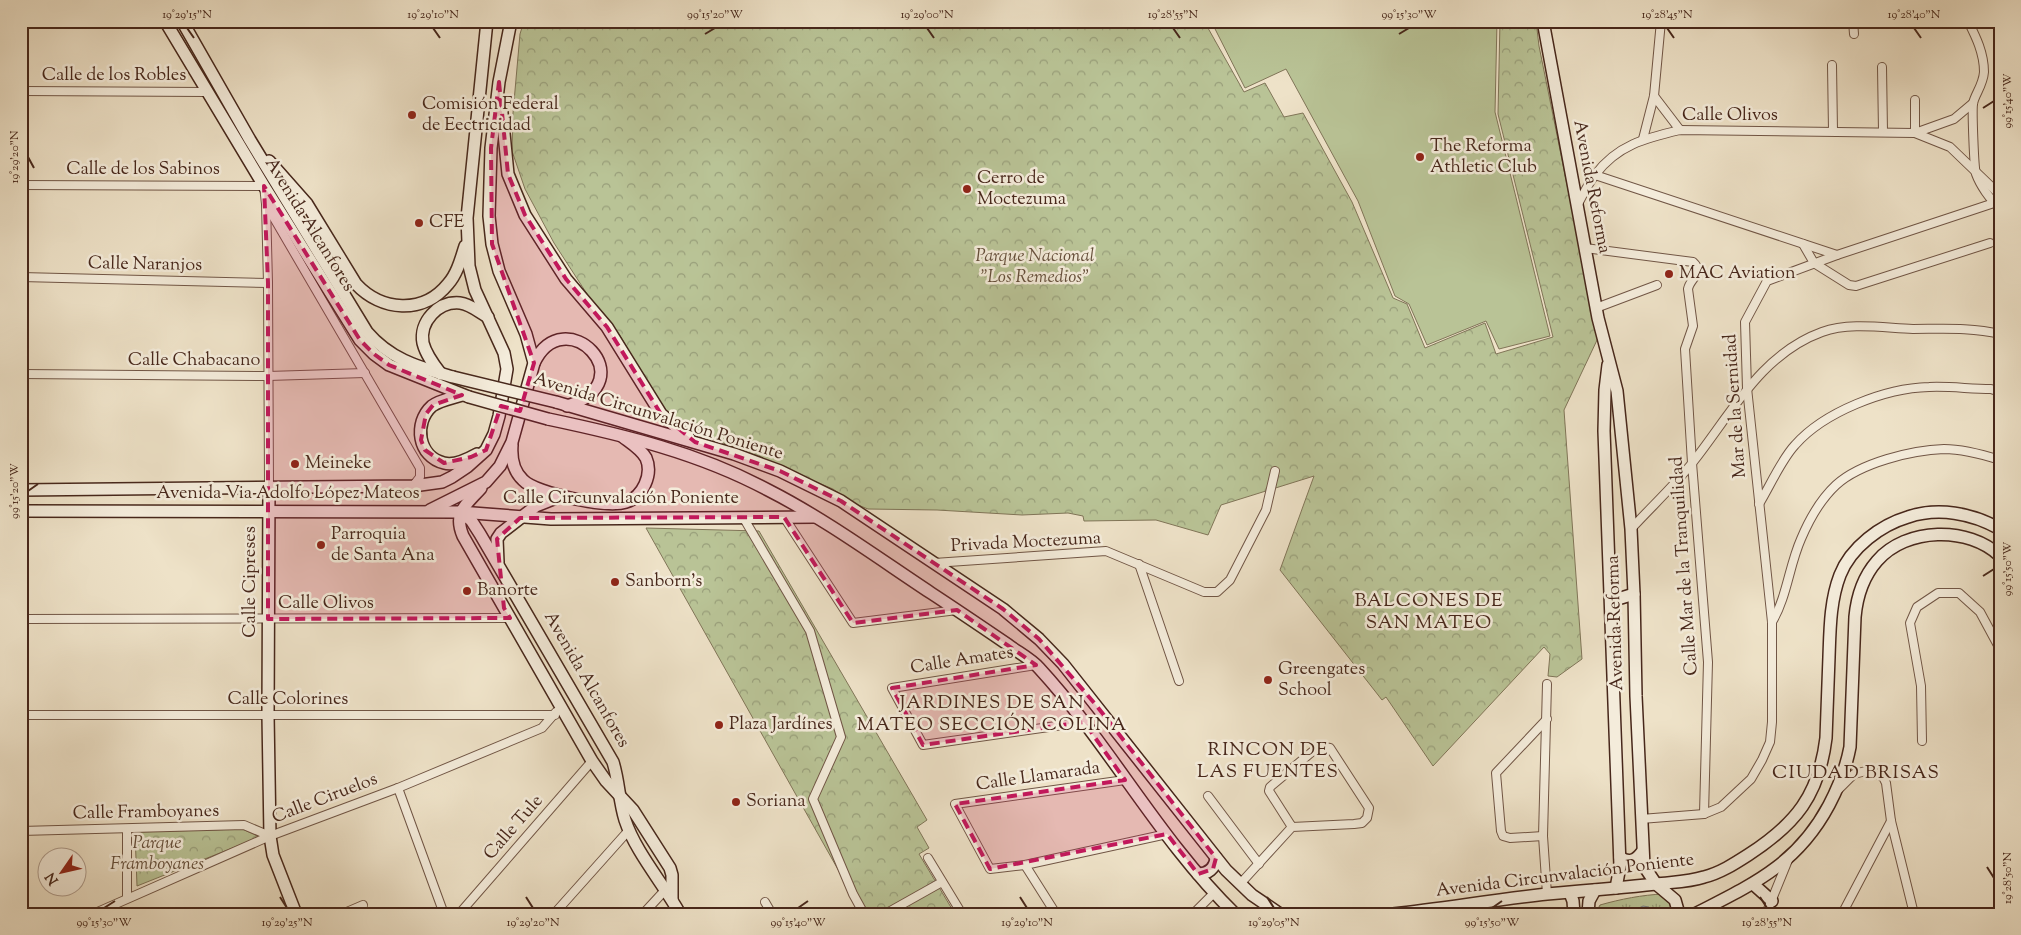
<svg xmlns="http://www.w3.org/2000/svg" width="2021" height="935" font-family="'Sorts Mill Goudy',serif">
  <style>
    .grass { fill: url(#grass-tufts); stroke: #807558 }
    .forest { fill: url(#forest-crowns); stroke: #807558 }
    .garden { fill: #b9c396; stroke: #807558 }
    .water { fill: #9fbbc1; stroke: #7c807f }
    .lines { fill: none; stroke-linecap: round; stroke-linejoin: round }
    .street-casing { stroke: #715646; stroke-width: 10 }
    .secondary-casing { stroke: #47271b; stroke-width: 14 }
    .street { stroke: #f4ecdb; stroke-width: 8 }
    .secondary { stroke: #f4ecdb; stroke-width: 11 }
    .secondary-bridge-casing { stroke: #47271b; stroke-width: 14; stroke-linecap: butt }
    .secondary-bridge { stroke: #f4ecdb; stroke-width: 11 }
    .marked { fill: #c2185b; fill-opacity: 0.2; stroke: #c2185b; stroke-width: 4; stroke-dasharray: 10 6; stroke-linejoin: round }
    .ticks { fill: none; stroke: #47271b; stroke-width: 2 }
    .poi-dot { fill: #8f2418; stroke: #f4ecdb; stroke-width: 2 }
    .labels { text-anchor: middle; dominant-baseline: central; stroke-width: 5; stroke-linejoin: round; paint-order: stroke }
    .street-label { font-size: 18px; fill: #47271b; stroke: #f4ecdb }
    .poi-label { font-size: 18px; fill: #47271b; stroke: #f4ecdb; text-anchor: start }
    .park-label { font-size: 18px; font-style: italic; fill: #644e3a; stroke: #f4ecdb }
    .neighbourhood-label { font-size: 19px; letter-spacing: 1px; fill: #47271b; stroke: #f4ecdb }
    .neatline { fill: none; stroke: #47271b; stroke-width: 2 }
    .ticks-label { font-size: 12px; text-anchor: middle; fill: #47271b }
  </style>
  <defs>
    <pattern id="grass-tufts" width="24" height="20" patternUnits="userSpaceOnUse" patternTransform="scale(1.25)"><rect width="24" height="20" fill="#b9c396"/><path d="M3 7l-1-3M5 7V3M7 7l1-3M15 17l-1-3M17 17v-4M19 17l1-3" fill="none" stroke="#989e7a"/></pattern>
    <pattern id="forest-crowns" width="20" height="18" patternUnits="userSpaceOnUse" patternTransform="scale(1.25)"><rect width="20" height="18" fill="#b9c396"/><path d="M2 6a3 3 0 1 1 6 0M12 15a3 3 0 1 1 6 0" fill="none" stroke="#989e7a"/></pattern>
  </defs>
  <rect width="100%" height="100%" fill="#eee2c8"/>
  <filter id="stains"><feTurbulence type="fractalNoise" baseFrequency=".004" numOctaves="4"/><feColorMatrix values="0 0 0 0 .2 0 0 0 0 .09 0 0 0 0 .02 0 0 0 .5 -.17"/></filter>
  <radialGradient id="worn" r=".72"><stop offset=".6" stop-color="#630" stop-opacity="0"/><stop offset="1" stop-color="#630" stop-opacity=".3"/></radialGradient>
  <path class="grass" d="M1663,894L1671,899L1678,914H1595L1600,905C1621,899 1642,895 1663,894Z"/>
  <g class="forest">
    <path d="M524,21H1204L1244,92L1265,83L1284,117L1303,113L1352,202L1393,298L1407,304L1425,348L1485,323L1496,354L1553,337L1498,114L1500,21H1536L1539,46L1598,338L1564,410L1582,659L1557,677L1548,676L1550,654L1544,647L1433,766L1386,697L1382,700L1280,570L1314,476L1221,505L1208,535L1156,520L1084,521L1083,516L1068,513L1022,515L937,510L868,509L853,503L833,489L683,426L663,409L619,334L589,297L554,243L525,189L512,151L513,113L520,34Z"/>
    <path d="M646,528L759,531L927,820L917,827L929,848L919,854L955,914H863Z"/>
    <path d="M242,829L260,837L137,886L135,832Z"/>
  </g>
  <path class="garden" d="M1211,21H1497L1495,112L1550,336L1499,349L1486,321L1427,345L1409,304L1395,296L1358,201L1286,69L1245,88Z"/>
  <path class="water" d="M1643,906L1649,907L1655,914H1635L1637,909Z"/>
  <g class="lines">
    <g class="street-casing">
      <g id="street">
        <path d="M1853,21L1854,34"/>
        <path d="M1968,21C1976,37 1984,53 1984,72C1983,86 1974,95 1973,104C1972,112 1974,168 1976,174C1980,185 1990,200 2000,208"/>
        <path d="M1832,65L1833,131"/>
        <path d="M1882,67L1883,132"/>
        <path d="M21,91L207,92"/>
        <path d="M1654,96L1680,130"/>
        <path d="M1915,133L1954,119L1973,103"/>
        <path d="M1915,133V100"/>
        <path d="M1643,139L1654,96L1661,21"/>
        <path d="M1595,175L1837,255"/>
        <path d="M21,185L264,186L266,204L268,283L269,486"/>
        <path d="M267,206L420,468V477L413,486"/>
        <path d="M1577,206C1582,196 1588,184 1595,175C1617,145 1646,138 1680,130L1915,133L1950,147L2000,195"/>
        <path d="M1803,244L1814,263L1849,285L1856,286L1990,243"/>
        <path d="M1585,248L1693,262C1705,273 1690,278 1688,289L1693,326L1685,349L1692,463L1708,662L1704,814"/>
        <path d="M21,277L268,283"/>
        <path d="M1596,308L1657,285"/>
        <path d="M21,374L268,376L365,373"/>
        <path d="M1759,504C1770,486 1781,460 1795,445C1824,412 1885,388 1929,387C1950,386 1970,389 1991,389L2000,392"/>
        <path d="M743,517L810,631L841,737L813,799L853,894L864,914"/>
        <path d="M784,517L853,623L957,610"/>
        <path d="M1631,529C1651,507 1674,486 1693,462C1731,414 1761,354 1822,332C1850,322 1884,328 1913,329C1941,329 1972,327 2000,334"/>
        <path d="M934,563L1106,551L1204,592H1217L1230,580L1266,510L1275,471"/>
        <path d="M1139,564L1179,681"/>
        <path d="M21,619L510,618"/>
        <path d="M1772,622C1787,597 1789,566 1801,539C1809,520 1821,499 1836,485C1860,463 1912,450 1944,449C1963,449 1981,454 2000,460"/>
        <path d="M1036,665L892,688L923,745L1084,722"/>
        <path d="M21,715H555"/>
        <path d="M1922,741L1921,686L1910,623L1917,607L1938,593H1959L1980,612L2000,649"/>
        <path d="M1125,780L955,804L990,869L1025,865L1167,834"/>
        <path d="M398,788L444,914"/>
        <path d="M1838,790L1854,774L1870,770L1883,777L1886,783L1891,821L1914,914"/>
        <path d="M1208,796L1259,864"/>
        <path d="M1641,819L1704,814L1721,807L1751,779L1762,760L1770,742L1772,722V622L1747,388L1745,322L1767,281L1837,255L1994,203"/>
        <path d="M127,829V897"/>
        <path d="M21,831L244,825L270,836"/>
        <path d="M1543,836L1510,838L1503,836L1501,831L1496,773L1547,719"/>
        <path d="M928,858L962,914"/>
        <path d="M1025,865L1056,914"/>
        <path d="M1240,884L1292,827L1354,824L1362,823L1367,818L1369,808L1330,748L1319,746L1270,787L1269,791L1292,827"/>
        <path d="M1547,894L1543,836L1547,684"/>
        <path d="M765,902L772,914"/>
        <path d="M93,914L270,836L398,788L542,728L556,712"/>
        <path d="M342,914L363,905"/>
        <path d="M459,914L592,761"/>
        <path d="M554,914L629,830"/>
        <path d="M643,914L667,888"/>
        <path d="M885,914L942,882"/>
        <path d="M1193,914L1214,893"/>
        <path d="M1766,914L1788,860"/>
        <path d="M1842,914L1891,821"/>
      </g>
    </g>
    <g class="secondary-casing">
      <g id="secondary">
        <path d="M165,21L264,186L360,340L374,354L389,365L469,397"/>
        <path d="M182,21L250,140L367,332C391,360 419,367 453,377"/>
        <path d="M1543,21L1598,318L1617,391L1631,529L1634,594L1636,696L1644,866L1656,884L1675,900L1679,914"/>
        <path d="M501,103L508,174L525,215L566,279L607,327L661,414L689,438"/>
        <path d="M269,161L307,204L356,284C381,311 423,315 448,284C457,274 461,259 465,246"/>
        <path d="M534,363C564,299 647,381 567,406"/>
        <path d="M1608,365L1605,390L1604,431L1620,866L1616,888"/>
        <path d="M441,374C434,365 426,355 423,343C419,322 438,301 460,303C470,304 479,312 488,317"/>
        <path d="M462,395C453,398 440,400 432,406C413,423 418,457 444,463C455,466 468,459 477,454"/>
        <path d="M556,402L734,454L780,471L841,501L1003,609L1039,639L1063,664L1226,870L1252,895L1280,914"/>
        <path d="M548,419C624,435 699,453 768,490C825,519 878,558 931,593C957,610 982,627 1007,644C1017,652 1030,658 1039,668C1110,745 1159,840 1235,914"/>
        <path d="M512,445C511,458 513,471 523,480C536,494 608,508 626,502C643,497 653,474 646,458C641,449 631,443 623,437"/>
        <path d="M269,486L268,715L270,836L273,855L296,914"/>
        <path d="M481,488C466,505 453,512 463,536L592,761L606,781L633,810L670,868L672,875V899"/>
        <path d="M21,490L413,486L442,482L452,477L467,467L486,450L494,434L499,416L507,369L504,353L475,290L469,266L467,218L487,21"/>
        <path d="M430,510L486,482L500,466L512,442L534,363L526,334L499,271L492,244L489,216L491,148L499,82L511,21"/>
        <path d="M21,511L460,512L551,519L814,517"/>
        <path d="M460,512L471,520L480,534L613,762C619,781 619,801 625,820C636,853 663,883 680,914"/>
        <path d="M498,562L497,539L501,533L536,506L561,496"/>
        <path d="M1610,594L1621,598L1634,594"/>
        <path d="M1620,857C1629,864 1636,860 1642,852"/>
        <path d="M1198,874C1208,874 1215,869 1216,858"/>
        <path d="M1753,884L1772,901"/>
        <path d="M1570,893L1573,901L1574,914"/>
        <path d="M1393,914C1444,908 1495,900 1547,894C1583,891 1619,888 1656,884C1672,882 1689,882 1704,877C1720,873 1734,864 1748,855C1796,824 1819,795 1826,738C1827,711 1828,684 1829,657C1830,629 1830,601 1840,575C1851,547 1881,525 1908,517C1938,507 1972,513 2000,529"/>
        <path d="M1588,914L1589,901L1595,890"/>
        <path d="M1695,914C1753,884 1797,865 1829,805C1839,786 1846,768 1850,747L1855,617C1857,595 1863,577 1877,561C1906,527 1969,526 2000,556"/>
      </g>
    </g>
    <use href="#street" class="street"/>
    <use href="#secondary" class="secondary"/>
    <g class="secondary-bridge-casing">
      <g id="secondary-bridge">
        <path d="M453,377L556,402"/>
        <path d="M469,397L548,419"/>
      </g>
    </g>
    <use href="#secondary-bridge" class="secondary-bridge"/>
  </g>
  <path class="marked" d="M499,82L508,174L525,215L566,279L607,327L661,414L695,442L780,471L841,501L1003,609L1039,639L1096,705L1216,858L1213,869L1198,874L1167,834L990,869L955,804L1125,780L1084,722L923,745L892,688L1036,665L957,610L853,623L784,517L520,518L497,539L504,608L510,618L268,619V283L264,186L360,340L374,354L389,365L462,395L433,405L426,414L421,440L425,450L444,463L471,457L486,450L501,406L520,411L534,363L492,244L491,148Z"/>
  <path class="ticks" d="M187,28L194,38M433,28L440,38M927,28L934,38M1173,28L1180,38M1667,28L1674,38M1914,28L1921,38M705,34L715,28M1399,34L1409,28M1983,108L1994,101M28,157L34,168M28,491L38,484M1983,576L1994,569M1987,867L1994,878M280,897L287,908M526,897L533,908M1020,897L1027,908M1267,897L1274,908M1760,897L1767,908M104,908L115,901M798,908L808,901M1492,908L1502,901"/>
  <g class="poi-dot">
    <circle cx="412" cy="115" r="5"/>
    <circle cx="1420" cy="157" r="5"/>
    <circle cx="967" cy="189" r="5"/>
    <circle cx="419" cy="223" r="5"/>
    <circle cx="1669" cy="274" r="5"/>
    <circle cx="295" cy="464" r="5"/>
    <circle cx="321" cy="545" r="5"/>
    <circle cx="615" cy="582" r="5"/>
    <circle cx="467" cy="591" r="5"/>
    <circle cx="1268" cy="680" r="5"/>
    <circle cx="719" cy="725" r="5"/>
    <circle cx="736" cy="802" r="5"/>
  </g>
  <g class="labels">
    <g class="street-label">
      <text x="114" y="76">Calle de los Robles</text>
      <text x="1730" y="116">Calle Olivos</text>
      <text x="143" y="170">Calle de los Sabinos</text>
      <text transform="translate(1591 187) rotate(79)">Avenida Reforma</text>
      <text transform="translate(309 225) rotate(58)">Avenida Alcanfores</text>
      <text transform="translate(145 265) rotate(1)">Calle Naranjos</text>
      <text x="194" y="361">Calle Chabacano</text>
      <text transform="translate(1736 406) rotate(-94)">Mar de la Sernidad</text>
      <text transform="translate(658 417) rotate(17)">Avenida Circunvalación Poniente</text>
      <text x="288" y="494">Avenida Via Adolfo López Mateos</text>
      <text x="621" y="499">Calle Circunvalación Poniente</text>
      <text transform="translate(1026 543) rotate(-3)">Privada Moctezuma</text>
      <text transform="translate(1685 566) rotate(-94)">Calle Mar de la Tranquilidad</text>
      <text transform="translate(251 582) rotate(-90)">Calle Cipreses</text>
      <text x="326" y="604">Calle Olivos</text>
      <text transform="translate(1616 623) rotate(-92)">Avenida Reforma</text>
      <text transform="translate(962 661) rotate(-9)">Calle Amates</text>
      <text transform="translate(586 680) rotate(60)">Avenida Alcanfores</text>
      <text x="288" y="700">Calle Colorines</text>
      <text transform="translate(1038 777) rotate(-8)">Calle Llamarada</text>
      <text transform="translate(325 799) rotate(-21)">Calle Ciruelos</text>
      <text transform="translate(146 813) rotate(-1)">Calle Framboyanes</text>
      <text transform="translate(514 828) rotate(-49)">Calle Tule</text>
      <text transform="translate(1565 876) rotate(-7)">Avenida Circunvalación Poniente</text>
    </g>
    <g class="poi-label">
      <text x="422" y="105">Comisión Federal<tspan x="422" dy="21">de Eectricidad</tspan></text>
      <text x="1430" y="147">The Reforma<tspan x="1430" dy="21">Athletic Club</tspan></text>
      <text x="977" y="179">Cerro de<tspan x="977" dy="21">Moctezuma</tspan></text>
      <text x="429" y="223">CFE</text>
      <text x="1679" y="274">MAC Aviation</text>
      <text x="305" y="464">Meineke</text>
      <text x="331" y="535">Parroquia<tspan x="331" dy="21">de Santa Ana</tspan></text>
      <text x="625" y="582">Sanborn's</text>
      <text x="477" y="591">Banorte</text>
      <text x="1278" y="670">Greengates<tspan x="1278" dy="21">School</tspan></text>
      <text x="729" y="725">Plaza Jardínes</text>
      <text x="746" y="802">Soriana</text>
    </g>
    <g class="park-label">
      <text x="1035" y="257">Parque Nacional<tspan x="1035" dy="21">"Los Remedios"</tspan></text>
      <text x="157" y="844">Parque<tspan x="157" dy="21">Framboyanes</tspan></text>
    </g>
    <g class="neighbourhood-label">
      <text x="1429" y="601">BALCONES DE<tspan x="1429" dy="22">SAN MATEO</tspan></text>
      <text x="992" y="703">JARDINES DE SAN<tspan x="992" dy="22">MATEO SECCIÓN COLINA</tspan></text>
      <text x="1268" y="750">RINCON DE<tspan x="1268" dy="22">LAS FUENTES</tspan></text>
      <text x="1856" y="773">CIUDAD BRISAS</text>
    </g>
  </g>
  <rect width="2021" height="935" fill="none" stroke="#eee2c8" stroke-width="55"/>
  <g transform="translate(62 872) rotate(236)"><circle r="24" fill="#f4ecdb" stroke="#af9d8e"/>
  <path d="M0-4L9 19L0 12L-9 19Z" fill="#8f2418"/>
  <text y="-8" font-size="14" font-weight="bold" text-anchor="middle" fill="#47271b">N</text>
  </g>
  <rect x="28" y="28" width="1966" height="880" class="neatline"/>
  <g class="ticks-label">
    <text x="187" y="18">19°29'15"N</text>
    <text x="433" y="18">19°29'10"N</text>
    <text x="715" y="18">99°15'20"W</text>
    <text x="927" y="18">19°29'00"N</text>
    <text x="1173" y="18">19°28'55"N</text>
    <text x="1409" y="18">99°15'30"W</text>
    <text x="1667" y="18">19°28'45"N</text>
    <text x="1914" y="18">19°28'40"N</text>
    <text transform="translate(2007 101) rotate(-90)" y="4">99°15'40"W</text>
    <text transform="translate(14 157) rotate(-90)" y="4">19°29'20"N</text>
    <text transform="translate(14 491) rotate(-90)" y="4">99°15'20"W</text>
    <text transform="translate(2007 569) rotate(-90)" y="4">99°15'50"W</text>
    <text transform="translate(2007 878) rotate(-90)" y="4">19°28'50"N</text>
    <text x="104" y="926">99°15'30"W</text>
    <text x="287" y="926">19°29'25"N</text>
    <text x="533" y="926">19°29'20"N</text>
    <text x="798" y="926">99°15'40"W</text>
    <text x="1027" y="926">19°29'10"N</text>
    <text x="1274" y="926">19°29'05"N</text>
    <text x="1492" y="926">99°15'50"W</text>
    <text x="1767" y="926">19°28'55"N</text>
  </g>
  <rect width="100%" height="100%" filter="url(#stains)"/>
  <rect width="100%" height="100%" fill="url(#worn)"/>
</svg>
